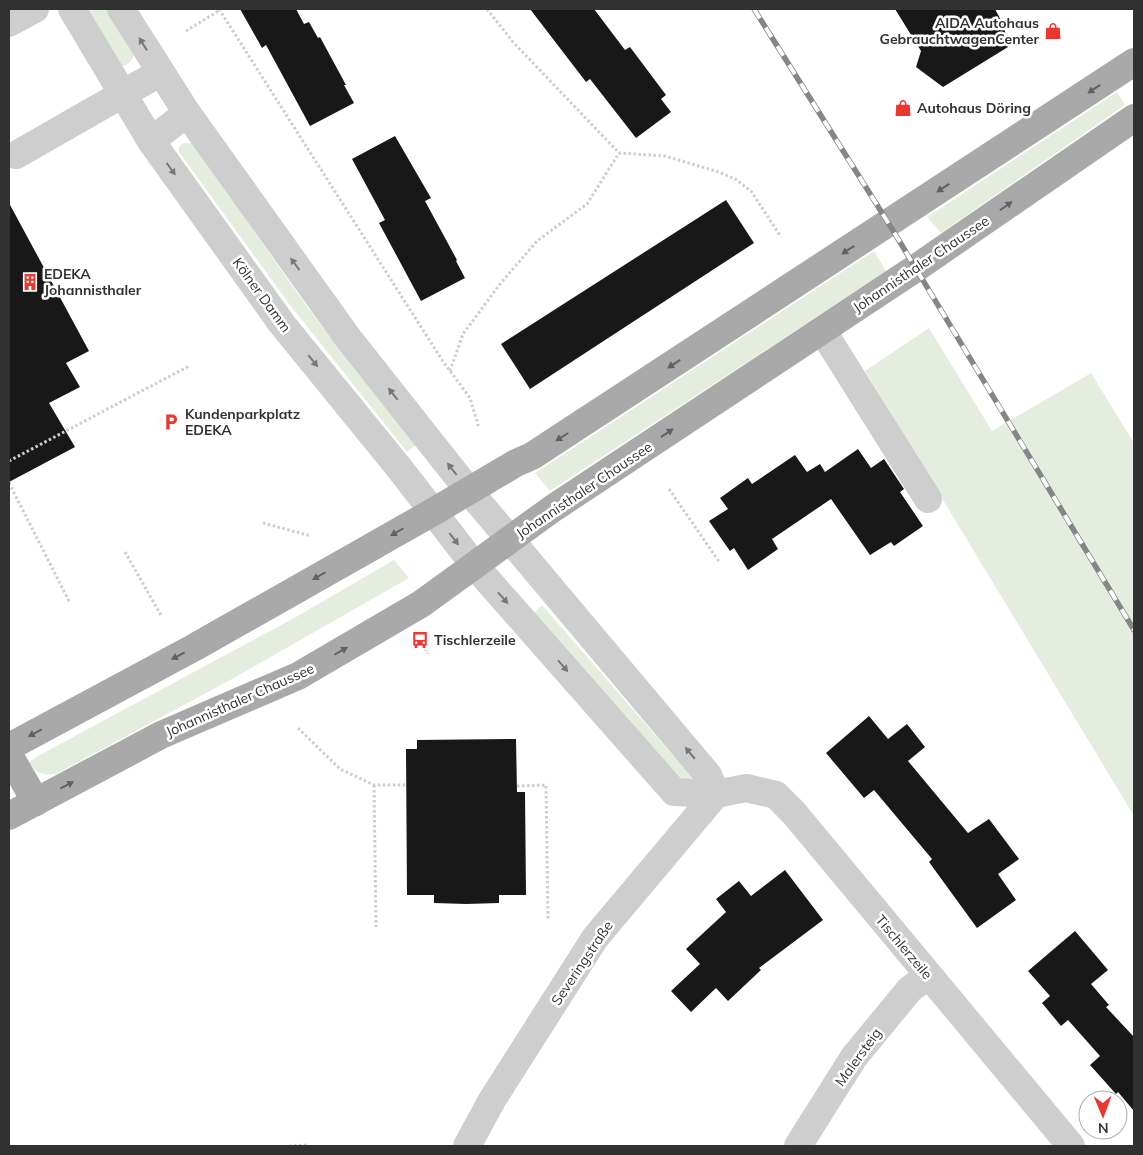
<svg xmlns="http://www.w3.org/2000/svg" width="1143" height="1155" font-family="Mulish,sans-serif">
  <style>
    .green { fill: #e5eede }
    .building { fill: #181818 }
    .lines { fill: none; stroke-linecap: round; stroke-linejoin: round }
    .path { stroke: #cecece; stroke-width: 3; stroke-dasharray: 2.5 2.5; stroke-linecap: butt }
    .minor { stroke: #cecece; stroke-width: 28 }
    .major { stroke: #a9a9a9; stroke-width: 28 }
    .rail-casing { stroke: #868686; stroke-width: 5.5 }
    .rail { stroke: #fff; stroke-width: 4; stroke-dasharray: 11; stroke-linecap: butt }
    .oneway { fill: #787878 }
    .oneway2 { fill: #616161 }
    .labels { text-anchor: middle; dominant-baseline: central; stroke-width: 5; stroke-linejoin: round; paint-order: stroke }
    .poi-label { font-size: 14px; font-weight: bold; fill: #313131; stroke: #fff; text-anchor: start }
    .street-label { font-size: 14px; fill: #313131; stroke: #fff }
  </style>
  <rect width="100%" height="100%" fill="#fff"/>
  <g class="green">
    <path d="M88,9H110L134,53C133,59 130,63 124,66L118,64Z"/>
    <path d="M1117,92L1125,105L941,233L927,217Z"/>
    <path d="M183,143H192L200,149C232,200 266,249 301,298C337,348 377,396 417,444L407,452L290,305L179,152V147Z"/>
    <path d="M874,251L886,271L550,491L535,473Z"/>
    <path d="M929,328L992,431L1091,373L1134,443V816L865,371Z"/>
    <path d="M394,560L409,578L232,679L56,774C44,775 37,774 29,764L31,761L36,757L296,617Z"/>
    <path d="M542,605L696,782L687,790L533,614Z"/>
  </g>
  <g class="building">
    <path d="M240,9H296L304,24L309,22L318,38L320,37L346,85H344L354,103L310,126L266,45L262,48Z"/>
    <path d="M530,9H594L625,50L630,47L666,95L661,99L671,112L636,138L590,79L586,82Z"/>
    <path d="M895,9H995L1004,26L1008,47L943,87L916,67L921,51Z"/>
    <path d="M395,136L431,198L425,201L457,260L456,261L465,278L421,301L379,223L385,220L352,159Z"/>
    <path d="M726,200L754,243L530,389L501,344Z"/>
    <path d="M9,203L89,351L66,363L80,387L49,403L75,447L9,482Z"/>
    <path d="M858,449L871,468L884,459L904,489L900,492L923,526L894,546L891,542L870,555L831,499L772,539L778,549L748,570L734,548L730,551L709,521L728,509L720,498L748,478L752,484L795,455L807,472L820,464L825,472Z"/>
    <path d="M869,716L888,739L907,724L925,747L908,761L968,833L989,819L1019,859L998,874L1016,900L977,928L929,862L932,859L874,790L864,798L826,753Z"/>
    <path d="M516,739L517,792H525L526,895H499V903L466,904L434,903V895H407L406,749H417V740Z"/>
    <path d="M785,870L823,920L759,968L761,970L728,1001L716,988L691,1012L671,991L700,964L686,949L726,912L716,899L739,881L751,896Z"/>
    <path d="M1075,931L1108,970L1091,984L1109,1005L1106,1007L1134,1037V1111L1118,1092L1116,1094L1090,1065L1100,1056L1068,1020L1061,1026L1042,1003L1050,996L1028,971Z"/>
  </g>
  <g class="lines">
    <g class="path">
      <path d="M219,9L442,360L470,398L479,428"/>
      <path d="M487,9L513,42L619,153L665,156L719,172L735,179L751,191L781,237"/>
      <path d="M186,31L220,10"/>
      <path d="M450,371L463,334L500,284L537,241L587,204L619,153"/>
      <path d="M9,461L189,366"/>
      <path d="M9,483L70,603"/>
      <path d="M669,489L720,563"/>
      <path d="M263,523L311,536"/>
      <path d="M125,552L162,617"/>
      <path d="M420,640L428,654"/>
      <path d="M298,728L340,769L374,785H406"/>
      <path d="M374,785L376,927"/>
      <path d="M517,786L546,785L548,921"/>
      <path d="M289,1146L308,1145"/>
    </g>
    <g class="minor">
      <path d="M72,9L151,141L282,324L400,469L475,566L674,792L716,794L746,788L776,795L793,812L1071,1146"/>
      <path d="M121,9L187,113L348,338L469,491L708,775L716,794"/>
      <path d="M9,23L35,9"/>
      <path d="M151,141L187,113"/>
      <path d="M16,155L161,72"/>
      <path d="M822,330L928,499"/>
      <path d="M467,1146L492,1100L595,938L716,794"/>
      <path d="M798,1146L854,1057L910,989L928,976"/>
    </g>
    <g class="major">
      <path d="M9,747L195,647L433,512L516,463L532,456L1134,62"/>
      <path d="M9,755L36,802"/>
      <path d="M9,816L161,735L298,676L421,604L552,509L916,268L1134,118"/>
    </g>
    <g class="rail-casing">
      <path id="rail" d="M754,9L889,224L1134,630"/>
    </g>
    <use href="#rail" class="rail"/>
  </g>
  <defs><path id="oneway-solid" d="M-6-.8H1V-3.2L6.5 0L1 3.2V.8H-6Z" transform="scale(1.25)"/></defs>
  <g class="oneway">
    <use href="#oneway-solid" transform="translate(143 44) rotate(-122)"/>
    <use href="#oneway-solid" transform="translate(171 169) rotate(54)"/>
    <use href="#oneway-solid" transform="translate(295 264) rotate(-126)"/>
    <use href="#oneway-solid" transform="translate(313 361) rotate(51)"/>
    <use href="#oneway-solid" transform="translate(393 394) rotate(-128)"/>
    <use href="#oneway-solid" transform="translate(452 469) rotate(-128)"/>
    <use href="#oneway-solid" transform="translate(454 539) rotate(52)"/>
    <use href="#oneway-solid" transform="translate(503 598) rotate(49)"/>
    <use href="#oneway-solid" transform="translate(563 666) rotate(49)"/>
    <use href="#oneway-solid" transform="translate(690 753) rotate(-130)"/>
  </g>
  <g class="oneway2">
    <use href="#oneway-solid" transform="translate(1094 89) rotate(146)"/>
    <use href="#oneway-solid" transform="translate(943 188) rotate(147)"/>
    <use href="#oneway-solid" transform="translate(1006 206) rotate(-35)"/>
    <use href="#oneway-solid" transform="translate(848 250) rotate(147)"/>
    <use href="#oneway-solid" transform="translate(674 364) rotate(147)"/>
    <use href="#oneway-solid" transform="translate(667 433) rotate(-34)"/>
    <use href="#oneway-solid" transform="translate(562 437) rotate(148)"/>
    <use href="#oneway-solid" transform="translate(397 532) rotate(150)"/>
    <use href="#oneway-solid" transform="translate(319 576) rotate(150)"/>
    <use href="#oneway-solid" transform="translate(341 651) rotate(-30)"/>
    <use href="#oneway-solid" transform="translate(178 656) rotate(152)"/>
    <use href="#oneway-solid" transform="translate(35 733) rotate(152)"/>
    <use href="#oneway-solid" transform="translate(67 785) rotate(-28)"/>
  </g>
  <defs>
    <g id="shop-bare" transform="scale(1.35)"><path d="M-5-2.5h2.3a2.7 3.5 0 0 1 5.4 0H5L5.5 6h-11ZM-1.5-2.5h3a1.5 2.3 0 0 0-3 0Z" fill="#eb372f" stroke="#fff" stroke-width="2.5" paint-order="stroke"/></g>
    <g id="building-bare" transform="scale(1.35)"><path d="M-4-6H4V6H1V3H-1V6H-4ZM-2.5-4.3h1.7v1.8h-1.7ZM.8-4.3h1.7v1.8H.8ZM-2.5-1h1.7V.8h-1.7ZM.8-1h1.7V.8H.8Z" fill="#eb372f" stroke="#fff" stroke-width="2.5" paint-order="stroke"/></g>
    <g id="parking-bare" transform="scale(1.35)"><path d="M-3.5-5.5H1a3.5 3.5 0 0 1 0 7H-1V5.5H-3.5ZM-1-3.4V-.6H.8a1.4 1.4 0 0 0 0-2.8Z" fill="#eb372f" stroke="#fff" stroke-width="2.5" paint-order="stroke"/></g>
    <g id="bus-bare" transform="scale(1.35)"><path d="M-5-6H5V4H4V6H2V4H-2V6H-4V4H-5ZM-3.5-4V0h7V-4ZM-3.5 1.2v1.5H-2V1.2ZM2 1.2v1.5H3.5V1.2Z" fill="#eb372f" stroke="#fff" stroke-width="2.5" paint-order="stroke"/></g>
  </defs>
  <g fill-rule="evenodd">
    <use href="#shop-bare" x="1053" y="31"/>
    <use href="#shop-bare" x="903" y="108"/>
    <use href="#building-bare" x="30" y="282"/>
    <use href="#parking-bare" x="171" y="422"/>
    <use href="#bus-bare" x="420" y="640"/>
  </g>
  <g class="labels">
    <g class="poi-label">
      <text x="1039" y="23" text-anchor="end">AIDA Autohaus<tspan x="1039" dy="16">GebrauchtwagenCenter</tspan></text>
      <text x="917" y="108">Autohaus Döring</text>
      <text x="44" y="274">EDEKA<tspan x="44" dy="16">Johannisthaler</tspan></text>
      <text x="185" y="414">Kundenparkplatz<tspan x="185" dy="16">EDEKA</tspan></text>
      <text x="434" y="640">Tischlerzeile</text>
    </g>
    <g class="street-label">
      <text transform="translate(921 264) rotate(-34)">Johannisthaler Chaussee</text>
      <text transform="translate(262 295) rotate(54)">Kölner Damm</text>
      <text transform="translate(584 490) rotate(-34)">Johannisthaler Chaussee</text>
      <text transform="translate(240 700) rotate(-24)">Johannisthaler Chaussee</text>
      <text transform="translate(904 947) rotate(50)">Tischlerzeile</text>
      <text transform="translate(582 963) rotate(-56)">Severingstraße</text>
      <text transform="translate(858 1057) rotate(-54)">Malersteig</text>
    </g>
  </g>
  <rect width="1143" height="1155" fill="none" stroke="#313131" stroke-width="20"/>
  <g transform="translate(1103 1115) rotate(179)"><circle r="24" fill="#ffffff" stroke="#adadad"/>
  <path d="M0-4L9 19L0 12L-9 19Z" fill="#eb372f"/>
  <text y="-8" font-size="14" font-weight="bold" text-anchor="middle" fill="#313131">N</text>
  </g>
</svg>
